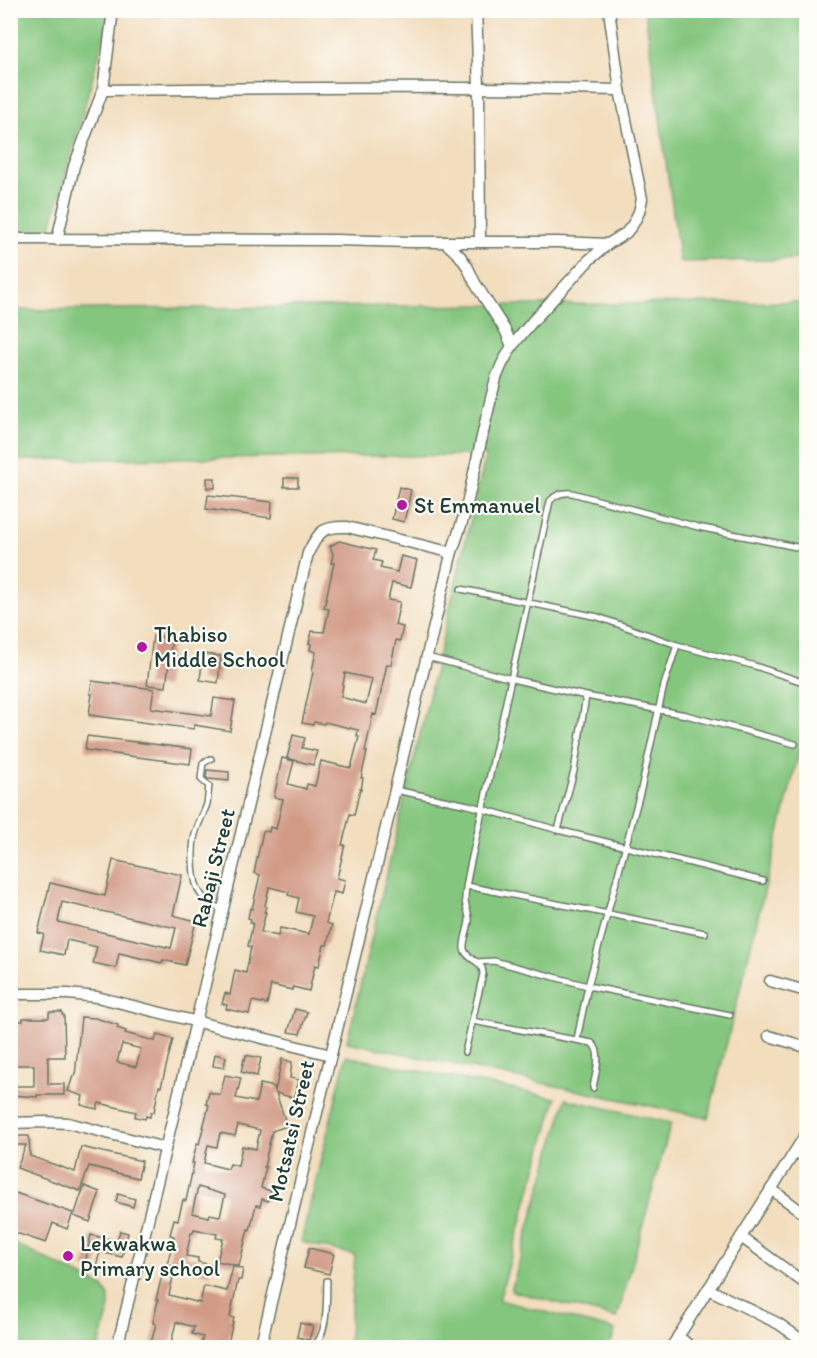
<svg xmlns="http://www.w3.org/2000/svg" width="817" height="1358" font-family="Itim,sans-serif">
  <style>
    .green { fill: #84c67e; stroke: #528259; stroke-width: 1.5 }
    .building { fill: #d19a85; fill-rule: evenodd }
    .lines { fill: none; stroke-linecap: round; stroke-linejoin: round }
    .lane-casing { stroke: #697564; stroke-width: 8 }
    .street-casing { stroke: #697564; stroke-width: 13 }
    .lane { stroke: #fff; stroke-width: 5 }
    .street { stroke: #fff; stroke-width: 10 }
    .poi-dot { fill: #b5179e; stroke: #fdfcf7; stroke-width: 2 }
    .labels { text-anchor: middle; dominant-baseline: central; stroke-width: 4.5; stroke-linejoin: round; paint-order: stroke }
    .poi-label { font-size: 22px; fill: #1f3d34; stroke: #fdfcf7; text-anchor: start }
    .street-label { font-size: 22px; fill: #1f3d34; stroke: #fdfcf7 }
  </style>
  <rect width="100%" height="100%" fill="#fdfcf7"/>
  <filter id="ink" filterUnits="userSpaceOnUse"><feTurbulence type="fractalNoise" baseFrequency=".0167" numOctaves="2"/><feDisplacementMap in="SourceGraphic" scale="12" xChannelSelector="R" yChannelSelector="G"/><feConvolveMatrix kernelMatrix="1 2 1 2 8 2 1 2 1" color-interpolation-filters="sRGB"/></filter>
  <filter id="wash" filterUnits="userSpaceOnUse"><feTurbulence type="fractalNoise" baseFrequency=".008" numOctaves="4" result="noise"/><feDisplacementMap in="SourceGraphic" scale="24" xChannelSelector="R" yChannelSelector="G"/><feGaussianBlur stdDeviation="1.35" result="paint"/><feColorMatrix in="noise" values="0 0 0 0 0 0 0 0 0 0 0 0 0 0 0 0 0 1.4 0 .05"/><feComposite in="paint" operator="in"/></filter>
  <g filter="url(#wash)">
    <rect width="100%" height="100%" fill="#f2ddbd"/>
    <g class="green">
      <path d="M11,11H111L49,234L11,233Z"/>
      <path d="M645,11H806V259L680,262Z"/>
      <path d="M806,302V724L708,1118L347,1042L486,455L11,460L10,310Z"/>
      <path d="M346,1056L556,1098L499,1300L615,1330L610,1347H348L355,1255L301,1242Z"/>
      <path d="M566,1099L671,1123L617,1318L511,1291Z"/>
      <path d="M11,1242L103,1287L109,1297V1310L99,1347H11Z"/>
    </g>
    <g id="blocks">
      <g class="building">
        <rect x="207" y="478" width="8" height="10"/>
        <rect x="284" y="478" width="14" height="9"/>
        <path d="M399,487L411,490L404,522L392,519Z"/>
        <path d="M208,495L272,502L271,518L206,509Z"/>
        <path d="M339,541L376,550L373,560L382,562L380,568L397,572L401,556L417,560L411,587L392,583L388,600L400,602L395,625L403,627L400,641L396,640L391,665L387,664L376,715L373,714L365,752H367L361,778H363L361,790L360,789L354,815L350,814L342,845H345L337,878L345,880L342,894L334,892L326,923L332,925L327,945H324L319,966L315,965L309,991L293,987L292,990L271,985L267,1004L252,1001L249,1014L226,1009L227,1005L222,1004L225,993L230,995L235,970L246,973L251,947L248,946L253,923H250L251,919L248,918L250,908L252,909L260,875L254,873L263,831L269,832L270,827L276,829L283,799L274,797L282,758L294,761L288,784L306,789L307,784L315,786L321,761L351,768L359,737L357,736L358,730L325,722L324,724L314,722L313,725L302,723L313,672L312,671L316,652L310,650L311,644L309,643L312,631L324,632L329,609L324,608L334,563H331L333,554L330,546ZM345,673L372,679L366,704L341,697ZM269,887L289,892L288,895L299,898L296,912L313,916L309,934L280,928L278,936L261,932L266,912H264L266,907L265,906Z"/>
        <path d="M153,636L172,638L166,687L147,685Z"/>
        <path d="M203,654L221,656L218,683L200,680Z"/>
        <path d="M92,681L154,689L151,708L211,716L214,698L235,701L230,731L194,725V729L89,715L92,694H90Z"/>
        <path d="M293,735L305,738L302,748L317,751L313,765L287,758Z"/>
        <path d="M87,736L192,749L190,764L85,750Z"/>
        <path d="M207,770L229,772V781L208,779L206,777Z"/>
        <path d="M113,860L182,875L173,915L196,921L185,965L163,960L162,963L119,953L116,968L93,963L97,947L67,940L64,955L40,950L44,934L38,933L50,883L105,896ZM62,902L176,928L171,948L58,922Z"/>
        <path d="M295,1009L307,1012L300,1034L288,1032Z"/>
        <path d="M49,1012H62V1015H64L65,1057H48V1084H64V1095H37V1097L10,1095V1086H34V1065H10V1038H17V1021H23V1018H48L49,1017Z"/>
        <path d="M81,1017L95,1018L118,1025L117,1028L126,1031L125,1033L155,1041L157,1035L173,1039L161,1087L159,1086L154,1112H151L150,1117L146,1116L145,1119L135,1117L136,1112L99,1103L97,1109L81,1105L83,1096L68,1091L73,1076H75ZM122,1044L141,1049L136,1067L117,1062Z"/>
        <path d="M215,1054L226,1057L224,1068L213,1066Z"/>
        <path d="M246,1055L261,1058L257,1076L241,1072L244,1059L245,1060Z"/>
        <path d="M282,1059L292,1062L290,1078L299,1080L294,1098L276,1093L287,1126L272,1131L264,1167H266L261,1188L271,1191L268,1201L262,1199L260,1206L256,1205L250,1230L248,1229L239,1266L217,1261L223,1239L216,1238L217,1234L194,1229L193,1233H191L186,1256L198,1258V1262L212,1265L210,1274L167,1265L174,1236L170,1235L174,1219L178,1220L183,1200L186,1201L194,1163H192L197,1143L199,1144L209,1105L206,1104L209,1092L220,1095L225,1075L241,1078L236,1098L256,1102L260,1084L274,1087L275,1091ZM238,1125L260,1130L256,1149L242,1146L238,1166L230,1164L228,1169L204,1163L208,1145L217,1147L220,1133L235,1136ZM198,1187L225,1195L220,1216L210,1214L209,1217L192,1213Z"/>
        <path d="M13,1136H29L30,1156L75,1172L81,1147L142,1161L138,1178L89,1166L80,1191L17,1168L26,1145H13Z"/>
        <path d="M84,1186L100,1192L90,1222L74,1216Z"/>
        <path d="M10,1191L73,1213L67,1229L53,1223L46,1243L10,1231Z"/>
        <path d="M118,1194L135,1199L133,1207L116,1202Z"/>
        <path d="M120,1231L128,1233L122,1257L100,1252L95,1270L84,1267L91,1235L117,1241Z"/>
        <path d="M309,1248L334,1254L329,1274L304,1268Z"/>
        <path d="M233,1266L243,1269L241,1280H238L230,1317L234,1318L227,1347H200L203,1337L192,1334L194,1327L176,1322L170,1347H150L156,1324L153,1323L158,1300H156L162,1275L173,1277L169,1295L200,1303L204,1286L227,1291Z"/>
        <path d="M300,1323L313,1326L309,1340L297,1337Z"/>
      </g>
    </g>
  </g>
  <g filter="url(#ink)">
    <use href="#blocks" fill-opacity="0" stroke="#697564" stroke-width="1.5"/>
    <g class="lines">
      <g class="lane-casing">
        <g id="lane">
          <path d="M461,589L598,617L677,645L755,666L806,683"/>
          <path d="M427,657L512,679L586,696L686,715L795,744"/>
          <path d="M211,759L203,763L201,779L209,786C208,792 208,799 207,804C203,816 196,826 194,839C193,845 193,852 193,858C193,882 197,901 222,909"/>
          <path d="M395,790L468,805L558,830L763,881"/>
          <path d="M558,830L574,771L586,696"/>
          <path d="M467,886L705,933"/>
          <path d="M477,962L494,961L588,986L730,1015"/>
          <path d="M472,1021L592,1043C603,1052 595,1075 593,1088"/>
          <path d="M577,1039L588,986L641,789L664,685L677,645"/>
          <path d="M465,1052L483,974C483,959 467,961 464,949C463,941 468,930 469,921C470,915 465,907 465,899C465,888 468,877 470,866L550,501C556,494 563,492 572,493L698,527L806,549"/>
          <path d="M312,1348C329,1334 326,1302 327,1281"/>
        </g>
      </g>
      <g class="street-casing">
        <g id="street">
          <path d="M476,10L479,87L480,242"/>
          <path d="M103,90C275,88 447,86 620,90"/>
          <path d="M10,239L334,240L412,242H557L608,244"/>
          <path d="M57,240L74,166L103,90L113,10"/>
          <path d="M445,242L460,256L467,266L475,283L505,330L512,346"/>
          <path d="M770,981L806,991"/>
          <path d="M10,994H68L97,997L331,1055"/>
          <path d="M769,1036L806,1047"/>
          <path d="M10,1123L45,1122L68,1123L165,1148"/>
          <path d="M795,1152L806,1156"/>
          <path d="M771,1189L806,1215"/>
          <path d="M741,1237L806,1284"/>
          <path d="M708,1289L779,1324L806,1343"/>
          <path d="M678,1336L692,1348"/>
          <path d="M117,1348L196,1022L308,553C319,531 323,526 347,527L445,551L451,555"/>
          <path d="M260,1348L389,815L451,555L465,513L486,419L496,378L502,364L512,346L532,322L589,260L608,244L626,233L633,224L639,212L642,199L620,90L609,10"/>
          <path d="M671,1348L806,1134"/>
        </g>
      </g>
      <use href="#lane" class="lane"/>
      <use href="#street" class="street"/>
    </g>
  </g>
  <g class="poi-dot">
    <circle cx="402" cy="505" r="6"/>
    <circle cx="142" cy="647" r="6"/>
    <circle cx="68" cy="1256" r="6"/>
  </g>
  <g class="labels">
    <g class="poi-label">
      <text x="414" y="505">St Emmanuel</text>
      <text x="154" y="634">Thabiso<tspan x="154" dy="25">Middle School</tspan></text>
      <text x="80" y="1243">Lekwakwa<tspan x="80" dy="25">Primary school</tspan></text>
    </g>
    <g class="street-label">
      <text transform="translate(213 868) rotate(-76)">Rabaji Street</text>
      <text transform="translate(291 1131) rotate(-77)">Motsatsi Street</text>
    </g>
  </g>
  <rect width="817" height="1358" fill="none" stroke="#fdfcf7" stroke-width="36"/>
</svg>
